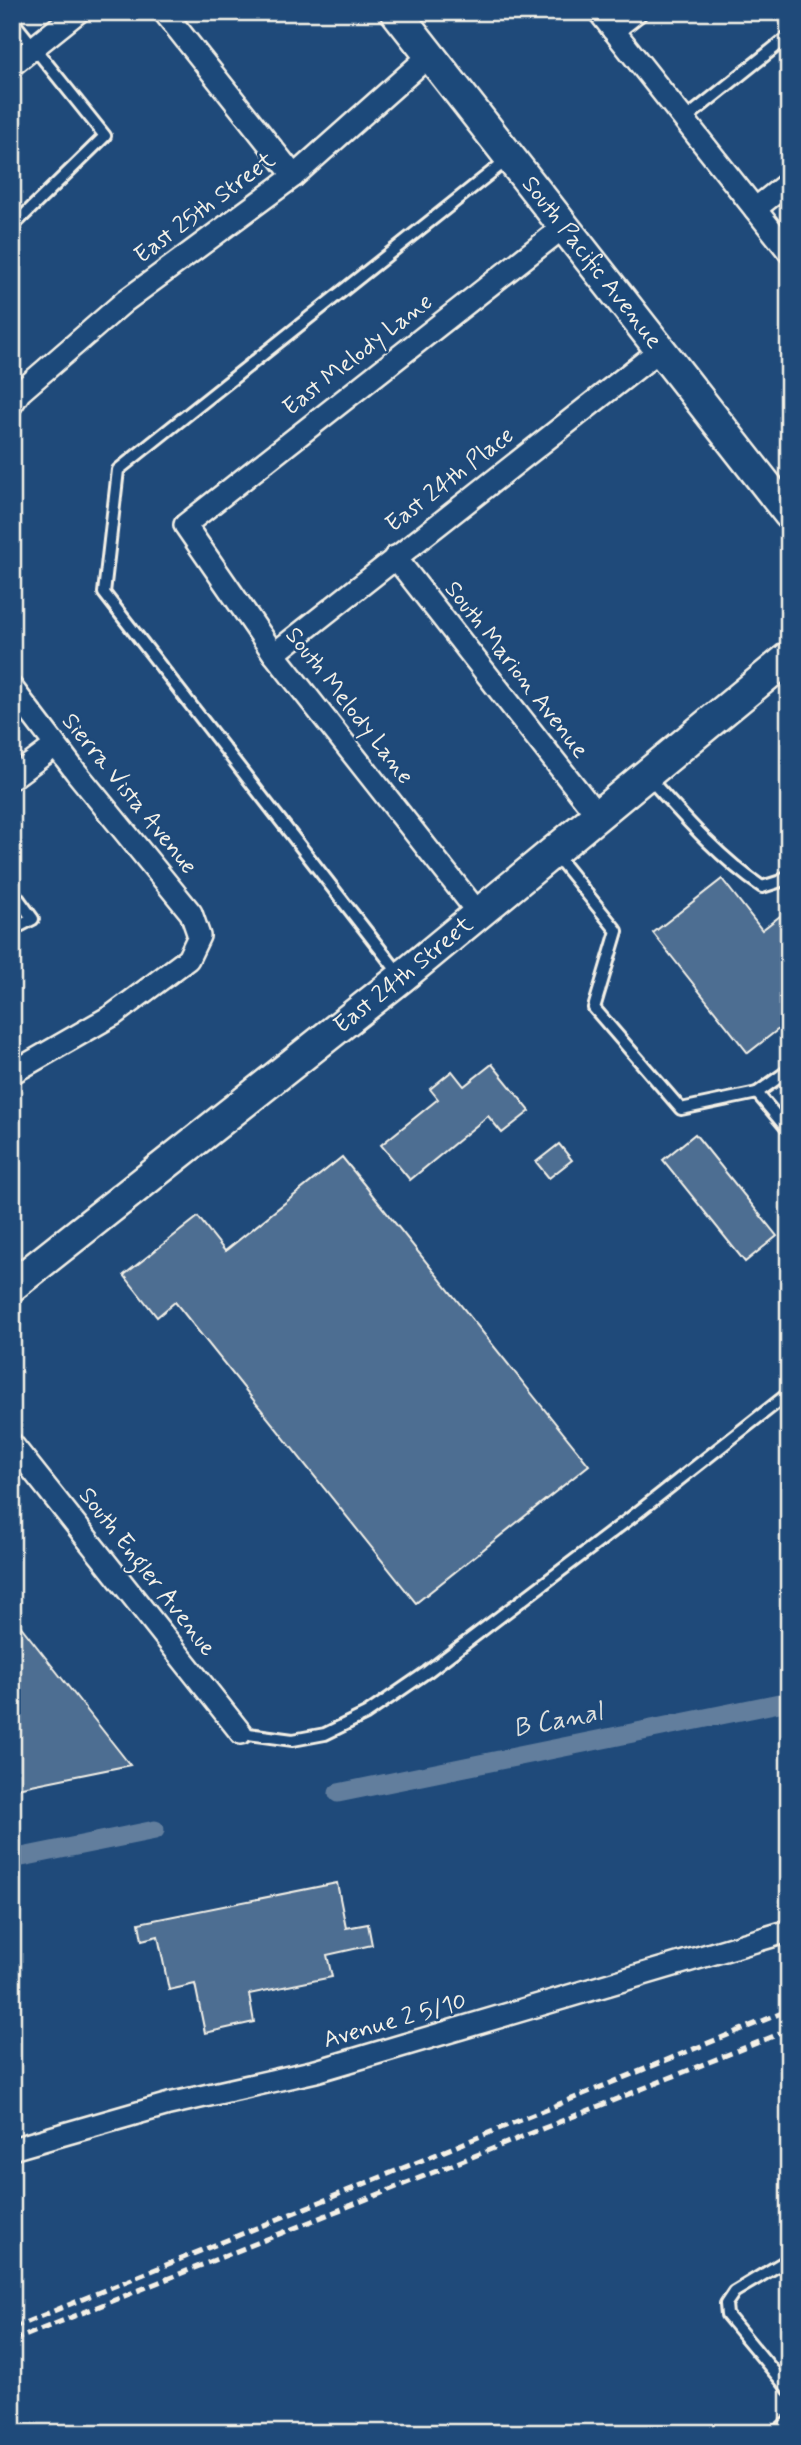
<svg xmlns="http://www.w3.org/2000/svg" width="801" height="2445" font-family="Mynerve,sans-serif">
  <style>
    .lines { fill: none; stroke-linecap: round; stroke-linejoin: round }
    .canal { stroke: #627e9d; stroke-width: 19 }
    .building { fill: #4d6e92; stroke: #f4f1e8; stroke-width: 2 }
    .lane-casing { stroke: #f4f1e8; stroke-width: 16 }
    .street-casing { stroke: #f4f1e8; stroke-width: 26 }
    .secondary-casing { stroke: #f4f1e8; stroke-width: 35 }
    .lane { stroke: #1f4a7a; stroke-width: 10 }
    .street { stroke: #1f4a7a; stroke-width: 21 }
    .secondary { stroke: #1f4a7a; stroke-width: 30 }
    .rail { stroke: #f4f1e8; stroke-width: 5; stroke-dasharray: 10 5; stroke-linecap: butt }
    .labels { text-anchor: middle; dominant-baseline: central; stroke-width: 5; stroke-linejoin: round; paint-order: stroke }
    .street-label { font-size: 24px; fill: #f4f1e8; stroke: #1f4a7a }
    .water-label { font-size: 26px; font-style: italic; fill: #dee0dd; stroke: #1f4a7a }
  </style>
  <rect width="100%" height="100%" fill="#1f4a7a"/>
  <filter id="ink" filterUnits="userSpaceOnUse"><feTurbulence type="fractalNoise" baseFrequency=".0143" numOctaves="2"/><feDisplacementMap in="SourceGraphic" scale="14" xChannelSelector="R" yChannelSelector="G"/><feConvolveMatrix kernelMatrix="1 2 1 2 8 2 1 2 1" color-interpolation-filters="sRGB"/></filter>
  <g filter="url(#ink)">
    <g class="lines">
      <g class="canal">
        <path d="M338,1793L789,1701"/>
        <path d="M12,1859L155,1830"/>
      </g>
    </g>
    <g class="building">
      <path d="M722,879L762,930L789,909V1021L748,1053L653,933Z"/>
      <path d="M492,1064L530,1111L502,1133L488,1116L410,1180L381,1145L438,1099L430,1089L452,1071L464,1086Z"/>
      <path d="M695,1134L777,1236L745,1262L663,1160Z"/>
      <path d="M559,1144L572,1160L549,1178L536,1162Z"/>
      <path d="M342,1157L589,1465L416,1603L175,1302L157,1317L124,1275L198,1217L225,1251Z"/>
      <path d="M12,1615L130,1765L12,1789Z"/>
      <path d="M337,1883L346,1928L368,1924L372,1945L327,1955L332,1977L249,1994L254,2022L205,2033L195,1984L169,1990L158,1936L142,1940L139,1923Z"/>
    </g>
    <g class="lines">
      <g class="lane-casing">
        <g id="lane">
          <path d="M12,20L105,136L12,227"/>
          <path d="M684,120L789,36"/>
          <path d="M647,776C683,816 717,856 762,887L781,881L789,875"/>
          <path d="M555,854L617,931L594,1008L681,1109L757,1093L789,1131"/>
          <path d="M12,890L33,919L12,930"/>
          <path d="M401,976L104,593L118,470L508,159"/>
          <path d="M757,1093L789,1070"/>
          <path d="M241,1733L293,1740L325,1734L366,1714L427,1672L633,1516L789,1393"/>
          <path d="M789,2259L734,2292L726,2304L727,2315L789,2390"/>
          <path d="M775,2433L789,2421"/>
        </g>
      </g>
      <g class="street-casing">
        <g id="street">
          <path d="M164,12L294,176"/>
          <path d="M599,12L789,252"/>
          <path d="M613,30L636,12"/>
          <path d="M12,65L78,12"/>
          <path d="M755,209L789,182"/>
          <path d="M12,404L20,392L125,301L294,176L430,55"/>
          <path d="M395,557L597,815"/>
          <path d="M274,654L661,349"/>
          <path d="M12,688L76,772L191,913L199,936L188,959L113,1015L12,1073"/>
          <path d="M12,778L55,746"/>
          <path d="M479,914L274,654L185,525L565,226"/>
          <path d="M12,1444L241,1733"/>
          <path d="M12,2149L169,2104L316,2071L789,1931"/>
        </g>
      </g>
      <g class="secondary-casing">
        <g id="secondary">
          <path id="s1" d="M396,12L789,514"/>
          <path id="s2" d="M12,1286L402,977L789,657"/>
        </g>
      </g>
      <use href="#lane" class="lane"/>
      <use href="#street" class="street"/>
      <use href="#secondary" class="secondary"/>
      <g class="rail">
        <path d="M12,2328L789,2010"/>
        <path d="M12,2341L789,2030"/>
      </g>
    </g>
  </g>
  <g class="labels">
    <g class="street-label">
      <text transform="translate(205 208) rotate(-37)">East 25th Street</text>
      <text stroke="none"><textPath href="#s1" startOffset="318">South Pacific Avenue</textPath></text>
      <text transform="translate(358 355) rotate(-38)">East Melody Lane</text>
      <text transform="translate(450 480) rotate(-38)">East 24th Place</text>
      <text transform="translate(516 670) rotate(52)">South Marion Avenue</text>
      <text transform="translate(349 706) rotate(52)">South Melody Lane</text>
      <text transform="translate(129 794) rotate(51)">Sierra Vista Avenue</text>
      <text stroke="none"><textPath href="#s2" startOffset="500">East 24th Street</textPath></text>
      <text transform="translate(147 1572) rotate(52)">South Engler Avenue</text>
      <text transform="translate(395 2021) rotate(-16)">Avenue 2 5/10</text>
    </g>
    <g class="water-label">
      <text transform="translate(558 1721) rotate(-11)">B Canal</text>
    </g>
  </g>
  <rect width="801" height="2445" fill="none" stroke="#1f4a7a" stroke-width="42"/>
  <rect x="21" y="21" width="759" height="2403" fill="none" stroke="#f4f1e8" stroke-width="2.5" filter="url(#ink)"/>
</svg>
